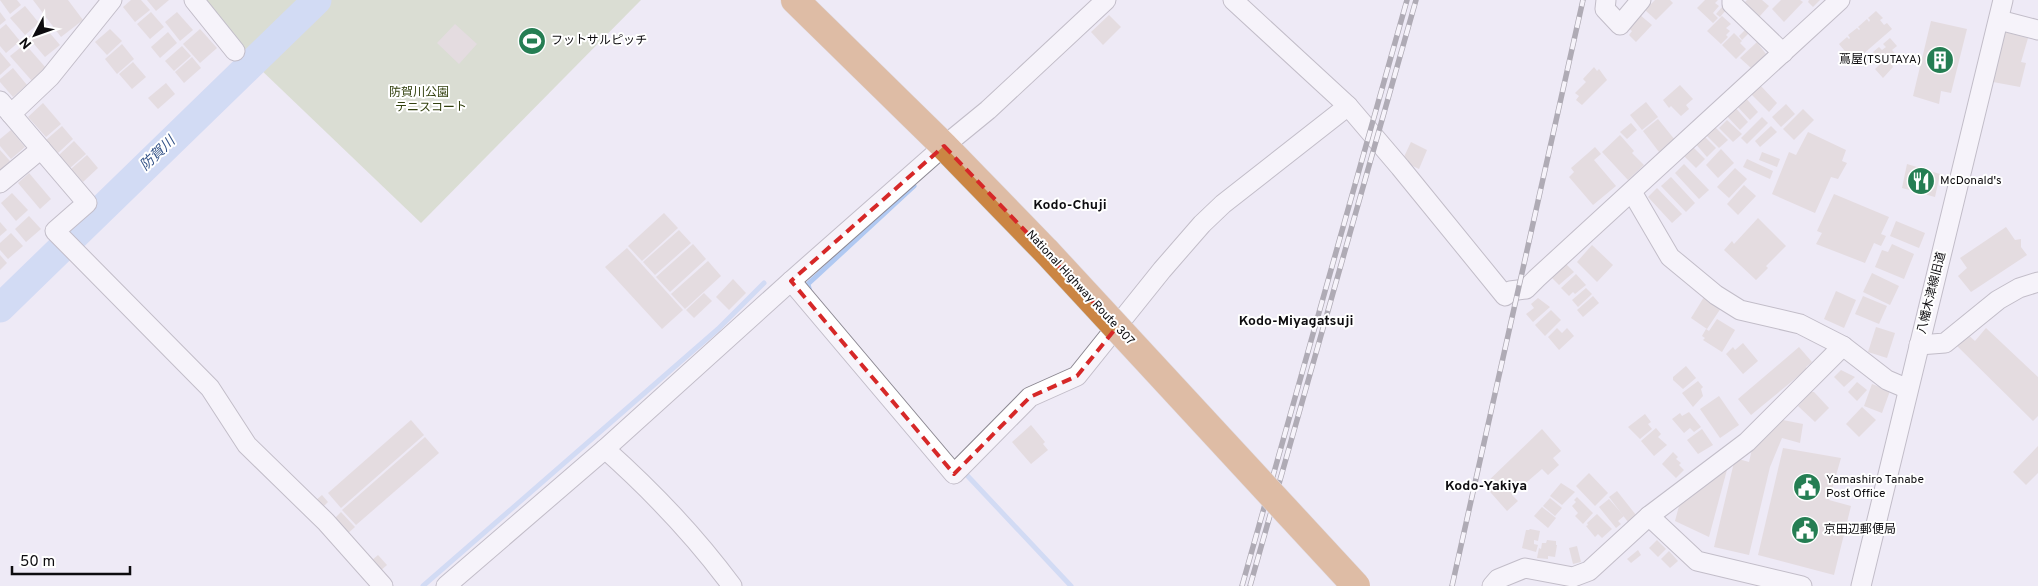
<svg xmlns="http://www.w3.org/2000/svg" width="2038" height="586" font-family="Overpass,'Noto Sans JP',sans-serif">
  <style>
    .green { fill: #c1cea9 }
    .lines { fill: none; stroke-linecap: round; stroke-linejoin: round }
    .stream { stroke: #b0c9f2; stroke-width: 5 }
    .river { stroke: #b0c9f2; stroke-width: 29 }
    .building { fill: #d7ccc6 }
    .minor-casing { stroke: #8c8892; stroke-width: 21 }
    .highway-casing { stroke: #cacaca; stroke-width: 29 }
    .minor { stroke: #fff; stroke-width: 19 }
    .highway { stroke: #cb8543; stroke-width: 28 }
    .rail-casing { stroke: #626066; stroke-width: 5.5 }
    .rail { stroke: #fff; stroke-width: 4; stroke-dasharray: 11; stroke-linecap: butt }
    .highway-bridge-casing { stroke: #cacaca; stroke-width: 29; stroke-linecap: butt }
    .highway-bridge { stroke: #cb8543; stroke-width: 28 }
    .marked { fill: none; stroke: #d62828; stroke-width: 4; stroke-dasharray: 10 6; stroke-linejoin: round }
    .labels { text-anchor: middle; dominant-baseline: central; stroke-width: 4; stroke-linejoin: round; paint-order: stroke }
    .poi-label { font-size: 12px; fill: #0d0c0f; stroke: #fff; text-anchor: start }
    .park-label { font-size: 12px; fill: #33410f; stroke: #fff }
    .street-label { font-size: 12px; fill: #0d0c0f; stroke: #fff }
    .water-label { font-size: 14px; font-style: italic; fill: #345387; stroke: #fff }
    .neighbourhood-label { font-size: 14px; font-weight: bold; fill: #0d0c0f; stroke: #fff }
  </style>
  <rect width="100%" height="100%" fill="#eeeaf5"/>
  <g class="green">
    <path d="M206,0H308L250,55Z"/>
    <path d="M328,0H641L421,223L258,67Z"/>
  </g>
  <g class="lines">
    <g class="stream">
      <path d="M810,292L808,284L914,186"/>
      <path d="M963,471L1071,586"/>
      <path d="M423,586L718,329L764,283"/>
    </g>
    <path class="river" d="M0,308L317,0"/>
  </g>
  <g class="building">
    <path d="M0,0H17L21,5L10,14Z"/>
    <path d="M33,0H68L83,20L61,37Z"/>
    <path d="M131,0H141L150,10L135,22L123,7Z"/>
    <path d="M147,0H169L156,11Z"/>
    <path d="M1655,0H1670L1673,3L1656,20L1645,10Z"/>
    <path d="M1705,0H1718L1715,3L1719,6L1713,13L1718,18L1713,23L1697,8Z"/>
    <path d="M1747,0H1762L1769,6L1759,17L1744,3Z"/>
    <path d="M1781,0H1800L1803,2L1784,22L1772,9Z"/>
    <path d="M1809,0H1820L1813,7L1808,2Z"/>
    <path d="M25,6L39,23L25,35L10,18Z"/>
    <path d="M1722,7L1726,10L1720,17L1716,14Z"/>
    <path d="M1876,11L1883,18L1880,20L1884,25L1887,23L1892,29L1854,62L1839,44L1847,37L1849,39L1850,38L1848,35L1857,28L1859,30L1860,29L1858,27L1867,19L1869,22L1870,20L1868,18Z"/>
    <path d="M0,12L6,20L0,25Z"/>
    <path d="M151,12L164,27L150,39L137,24Z"/>
    <path d="M177,12L193,30L180,41L165,22Z"/>
    <path d="M1109,15L1121,27L1103,45L1091,32Z"/>
    <path d="M1640,15L1652,25L1636,42L1629,35L1632,31L1628,28Z"/>
    <path d="M1722,16L1731,24L1726,28L1730,31L1726,35L1728,37L1721,44L1707,31Z"/>
    <path d="M1931,21L1967,29L1951,93L1941,91L1939,104L1913,96Z"/>
    <path d="M6,24L20,41L6,53L0,46V29Z"/>
    <path d="M455,24L477,44L459,64L437,43Z"/>
    <path d="M43,25L60,45L45,57L28,37Z"/>
    <path d="M1747,28L1750,32L1742,40L1739,36Z"/>
    <path d="M110,29L122,41L107,55L95,42Z"/>
    <path d="M200,29L217,48L200,63L183,44Z"/>
    <path d="M168,32L177,43L160,58L151,47Z"/>
    <path d="M2005,32L2028,38L2021,62L2026,63L2020,87L1993,82Z"/>
    <path d="M1734,33L1742,41L1740,43L1746,49L1736,59L1722,45Z"/>
    <path d="M1890,38L1897,46L1892,50L1898,57L1891,64L1893,67L1883,78L1875,69L1887,58L1885,57L1880,61L1873,52L1879,47L1882,50L1886,47L1883,44Z"/>
    <path d="M1757,42L1766,54L1751,68L1740,58Z"/>
    <path d="M25,44L46,68L32,81L10,56Z"/>
    <path d="M122,44L134,59L117,74L105,59Z"/>
    <path d="M182,46L191,56L174,71L165,61Z"/>
    <path d="M0,52L11,65L0,75Z"/>
    <path d="M192,57L201,68L184,83L175,72Z"/>
    <path d="M133,62L146,77L132,89L119,74Z"/>
    <path d="M1594,67L1597,71L1599,69L1607,80L1582,105L1576,100L1579,96L1575,93L1586,82L1583,79Z"/>
    <path d="M13,68L27,85L13,97L0,82V79Z"/>
    <path d="M166,83L175,94L158,109L148,98Z"/>
    <path d="M1759,84L1777,103L1769,112L1750,93Z"/>
    <path d="M1680,85L1693,99L1686,105L1689,109L1681,116L1671,106L1669,108L1663,100Z"/>
    <path d="M1744,96L1758,112L1750,120L1735,104Z"/>
    <path d="M1646,102L1658,117L1642,130L1630,115Z"/>
    <path d="M43,103L61,124L46,137L28,117Z"/>
    <path d="M1786,104L1795,114L1781,127L1772,117Z"/>
    <path d="M1734,106L1748,122L1740,130L1725,114Z"/>
    <path d="M1803,109L1814,120L1794,140L1783,129Z"/>
    <path d="M1762,117L1768,123L1747,144L1741,138Z"/>
    <path d="M1658,119L1675,140L1659,152L1643,131Z"/>
    <path d="M1727,120L1742,134L1733,142L1719,128Z"/>
    <path d="M1709,121L1728,140L1719,148L1701,130Z"/>
    <path d="M1631,123L1637,130L1627,139L1620,132Z"/>
    <path d="M62,126L73,139L58,153L46,140Z"/>
    <path d="M1771,126L1777,132L1760,147L1755,141Z"/>
    <path d="M11,130L25,147L11,159L0,146V139Z"/>
    <path d="M1808,132L1846,150L1842,161L1847,163L1838,179L1831,177L1815,213L1772,194L1789,152L1796,155Z"/>
    <path d="M1702,134L1716,148L1707,157L1694,142Z"/>
    <path d="M1620,135L1634,151L1632,153L1644,165L1628,180L1602,152Z"/>
    <path d="M74,141L86,154L70,168L59,155Z"/>
    <path d="M1411,142L1427,150L1419,169L1402,161Z"/>
    <path d="M1595,147L1601,154L1594,160L1616,186L1593,205L1569,177L1574,172L1571,168Z"/>
    <path d="M1693,147L1705,159L1696,168L1684,156Z"/>
    <path d="M1721,149L1734,163L1718,178L1706,165Z"/>
    <path d="M0,150L10,161L0,170Z"/>
    <path d="M1762,152L1780,159L1777,167L1759,160Z"/>
    <path d="M87,155L98,168L83,182L71,169Z"/>
    <path d="M1747,159L1773,171L1770,179L1743,167Z"/>
    <path d="M1684,164L1709,190L1699,199L1675,173Z"/>
    <path d="M1907,164L1940,174L1935,197L1902,188Z"/>
    <path d="M1735,168L1747,179L1729,198L1717,187Z"/>
    <path d="M29,173L51,199L40,209L18,183Z"/>
    <path d="M1671,177L1695,203L1686,212L1661,186Z"/>
    <path d="M1744,185L1756,196L1738,215L1727,204Z"/>
    <path d="M1657,188L1682,214L1672,223L1648,197Z"/>
    <path d="M12,193L28,210L16,221L1,203Z"/>
    <path d="M1834,194L1889,217L1881,234L1886,236L1881,246L1874,243L1865,263L1816,244L1822,233L1817,231Z"/>
    <path d="M664,213L678,228L642,261L628,246Z"/>
    <path d="M29,216L41,229L26,242L15,229Z"/>
    <path d="M1758,218L1786,246L1766,266L1768,268L1756,280L1724,250L1732,241L1734,244Z"/>
    <path d="M1896,221L1925,233L1919,248L1890,236Z"/>
    <path d="M0,222L7,230L0,236Z"/>
    <path d="M2006,227L2015,240L2021,239V247L2027,255L1971,292L1958,276L1967,268L1960,258Z"/>
    <path d="M679,230L691,243L655,275L643,262Z"/>
    <path d="M11,233L23,246L8,259L0,250V243Z"/>
    <path d="M693,244L706,259L670,292L656,277Z"/>
    <path d="M1892,244L1914,254L1904,279L1875,267L1882,250L1888,252Z"/>
    <path d="M1592,245L1613,265L1597,282L1577,262Z"/>
    <path d="M627,248L683,310L662,329L605,267Z"/>
    <path d="M0,255L7,263L0,270Z"/>
    <path d="M708,261L721,276L685,309L671,294Z"/>
    <path d="M1564,262L1574,272L1559,285L1551,277Z"/>
    <path d="M1872,273L1899,286L1890,305L1863,292Z"/>
    <path d="M1576,274L1586,285L1575,294L1573,292L1569,296L1561,288Z"/>
    <path d="M733,279L746,293L729,310L716,297Z"/>
    <path d="M1586,288L1592,294L1578,307L1572,300Z"/>
    <path d="M1836,291L1856,300L1844,328L1824,319Z"/>
    <path d="M704,293L712,301L694,318L686,310Z"/>
    <path d="M1593,296L1599,303L1583,317L1577,310Z"/>
    <path d="M1863,296L1887,306L1879,324L1855,314Z"/>
    <path d="M1704,297L1721,308L1707,329L1691,318Z"/>
    <path d="M1538,298L1550,307L1533,322L1526,314L1534,308L1531,304Z"/>
    <path d="M1551,310L1561,320L1545,336L1535,325Z"/>
    <path d="M1717,319L1735,330L1722,352L1703,340L1705,338L1702,336L1706,329L1709,331Z"/>
    <path d="M1876,327L1895,333L1887,358L1868,352Z"/>
    <path d="M1557,328L1562,333L1567,328L1574,336L1559,350L1548,337Z"/>
    <path d="M1986,328L2038,377V416L2033,421L1953,342L1965,332L1975,341Z"/>
    <path d="M1743,343L1758,361L1743,374L1726,354L1733,347L1735,350Z"/>
    <path d="M1799,347L1812,362L1806,367L1807,369L1751,415L1738,399Z"/>
    <path d="M1686,366L1696,378L1683,389L1673,380V377Z"/>
    <path d="M1841,370L1855,377L1844,387L1834,377Z"/>
    <path d="M1698,381L1703,387L1701,389L1703,396L1693,407L1682,393Z"/>
    <path d="M1857,382L1867,390L1857,401L1848,392Z"/>
    <path d="M1872,384L1890,391L1882,413L1864,406Z"/>
    <path d="M1811,392H1814L1829,408L1815,422L1798,406Z"/>
    <path d="M1719,396L1739,425L1720,438L1700,409Z"/>
    <path d="M1862,407L1876,420L1859,437L1846,424Z"/>
    <path d="M1689,412L1701,427L1694,432L1690,428L1684,433L1672,419L1680,413L1682,416Z"/>
    <path d="M1645,414L1651,422L1648,424L1652,429L1640,439L1628,427Z"/>
    <path d="M1778,419L1803,424L1800,443L1782,438L1770,467L1749,555L1714,547L1735,458L1749,462L1753,445Z"/>
    <path d="M411,420L424,435L341,508L328,493Z"/>
    <path d="M1031,425L1045,442L1043,444L1048,450L1031,464L1012,442Z"/>
    <path d="M1656,428L1661,434L1658,437L1667,445L1654,456L1641,441Z"/>
    <path d="M1542,429L1561,451L1553,458L1559,465L1548,475L1542,469L1512,495L1518,501L1507,511L1484,485Z"/>
    <path d="M1702,429L1713,445L1698,454L1687,440Z"/>
    <path d="M425,437L439,453L356,525L342,510Z"/>
    <path d="M2038,446V473L2026,485L2013,472Z"/>
    <path d="M1783,448L1841,458L1829,500L1851,506L1834,575L1758,555Z"/>
    <path d="M1673,452L1678,457L1676,459L1681,463L1679,465L1684,470L1676,478L1662,464Z"/>
    <path d="M1728,466L1709,537L1675,521L1683,491Z"/>
    <path d="M1589,473L1608,493L1595,506L1576,486Z"/>
    <path d="M1561,483L1575,492L1562,505L1550,496Z"/>
    <path d="M1617,491L1636,515L1628,522L1609,497Z"/>
    <path d="M322,495L328,502L321,509L315,501Z"/>
    <path d="M1577,497L1593,513L1583,524L1575,516L1578,513L1572,506L1576,502L1574,500Z"/>
    <path d="M1550,498L1562,508L1555,516L1543,506Z"/>
    <path d="M1609,499L1624,516L1618,521L1621,524L1616,528L1599,507Z"/>
    <path d="M1542,507L1556,518L1548,528L1534,516Z"/>
    <path d="M341,512L355,527L345,536L331,522Z"/>
    <path d="M1597,514L1612,529L1602,538L1598,534L1595,537L1586,526L1588,525L1587,523Z"/>
    <path d="M1530,529L1540,531L1538,541L1534,540V544L1538,545L1536,552L1522,548L1526,530H1529Z"/>
    <path d="M1547,540L1556,541V545H1557L1555,557L1548,556V559L1537,558L1539,548L1541,549L1542,543H1546Z"/>
    <path d="M1657,540L1666,549L1658,557L1649,548Z"/>
    <path d="M1577,546L1581,562L1573,564L1569,548Z"/>
    <path d="M1638,550L1641,555L1631,563L1627,559Z"/>
    <path d="M1669,551L1678,561L1670,568L1661,559Z"/>
    <path d="M378,555L387,565L379,572L370,562Z"/>
  </g>
  <g class="lines">
    <g class="minor-casing">
      <g id="minor">
        <path d="M194,0L235,51"/>
        <path d="M1233,0L1348,106L1400,167L1505,296L1510,291L1526,289L1537,278L1840,0"/>
        <path d="M1606,0L1605,9L1620,25L1641,0"/>
        <path d="M1732,0V4L1783,53"/>
        <path d="M1999,20L2038,30"/>
        <path d="M0,101L87,203L55,231L210,388L247,445L326,522L383,586"/>
        <path d="M11,114L50,77L112,0"/>
        <path d="M0,183L41,149"/>
        <path d="M1632,192L1670,257L1716,295L1740,310L1800,324L1843,346L1887,380L1908,389"/>
        <path d="M791,281L954,474L1030,397L1077,376L1162,270L1202,224L1223,204L1348,106"/>
        <path d="M1919,345L1945,343L1998,300L2019,288L2038,282"/>
        <path d="M605,449C651,490 695,536 732,586"/>
        <path d="M1649,516L1697,561L1802,586"/>
        <path d="M446,586L605,449L791,281L944,146L988,110L1106,0"/>
        <path d="M1492,586L1498,579L1525,568L1573,577L1589,571L1649,516L1747,442L1843,346"/>
        <path d="M1861,586L2003,0"/>
      </g>
    </g>
    <g class="highway-casing">
      <path id="highway" d="M795,0L944,146L1047,252"/>
    </g>
    <use href="#minor" class="minor"/>
    <use href="#highway" class="highway"/>
    <g class="rail-casing">
      <g id="rail">
        <path d="M1242,586L1407,0"/>
        <path d="M1250,586L1416,0"/>
        <path d="M1452,586L1583,0"/>
      </g>
    </g>
    <use href="#rail" class="rail"/>
    <g class="highway-bridge-casing">
      <path id="highway-bridge" d="M1047,252L1356,586"/>
    </g>
    <use href="#highway-bridge" class="highway-bridge"/>
  </g>
  <path d="M0 0H2038V586H0ZM944,146L1117,327L1077,376L1030,397L954,474L791,281Z" fill="#eeeaf5" fill-opacity=".55" fill-rule="evenodd"/>
  <path class="marked" d="M944,146L1117,327L1077,376L1030,397L954,474L791,281Z"/>
  <defs>
    <g id="stadium-disc" transform="scale(1.4375)"><circle r="9.5" fill="#257e53" stroke="#fff"/><path d="M0-5a6.5 5 0 1 0 0 10a6.5 5 0 1 0 0-10ZM-3.5-1.8h7v3.6h-7Z" fill="#fff"/></g>
    <g id="building-disc" transform="scale(1.4375)"><circle r="9.5" fill="#257e53" stroke="#fff"/><path d="M-4-6H4V6H1V3H-1V6H-4ZM-2.5-4.3h1.7v1.8h-1.7ZM.8-4.3h1.7v1.8H.8ZM-2.5-1h1.7V.8h-1.7ZM.8-1h1.7V.8H.8Z" fill="#fff"/></g>
    <g id="restaurant-disc" transform="scale(1.4375)"><circle r="9.5" fill="#257e53" stroke="#fff"/><path d="M-5-6h1v4h1v-4h1v4h1v-4h1v5L-1.5 .5V6h-2V.5L-5-1ZM5-6V6H3V1.5H1.5Q1.5-4 5-6Z" fill="#fff"/></g>
    <g id="civic-disc" transform="scale(1.4375)"><circle r="9.5" fill="#257e53" stroke="#fff"/><path d="M-.6-6.5H3V-4.5H.6V-3L4-1V1h2V6H-6V1h2V-1L-.6-3ZM-1.2 2.5V6h2.4V2.5Z" fill="#fff"/></g>
  </defs>
  <g fill-rule="evenodd">
    <use href="#stadium-disc" x="532" y="41"/>
    <use href="#building-disc" x="1940" y="60"/>
    <use href="#restaurant-disc" x="1921" y="181"/>
    <use href="#civic-disc" x="1807" y="487"/>
    <use href="#civic-disc" x="1805" y="530"/>
  </g>
  <g class="labels">
    <g class="poi-label">
      <text x="551" y="41">フットサルピッチ</text>
      <text x="1921" y="60" text-anchor="end">蔦屋(TSUTAYA)</text>
      <text x="1940" y="181">McDonald's</text>
      <text x="1826" y="480">Yamashiro Tanabe<tspan x="1826" dy="14">Post Office</tspan></text>
      <text x="1824" y="530">京田辺郵便局</text>
    </g>
    <g class="park-label">
      <text x="419" y="93">防賀川公園</text>
      <text x="431" y="108">テニスコート</text>
    </g>
    <g class="street-label">
      <text transform="translate(1080 288) rotate(47)">National Highway Route 307</text>
      <text transform="translate(1932 293) rotate(-76)">八幡木津線旧道</text>
    </g>
    <g class="water-label">
      <text transform="translate(158 154) rotate(-44)">防賀川</text>
    </g>
    <g class="neighbourhood-label">
      <text x="1070" y="205">Kodo-Chuji</text>
      <text x="1296" y="321">Kodo-Miyagatsuji</text>
      <text x="1486" y="486">Kodo-Yakiya</text>
    </g>
  </g>
  <g transform="translate(35 35) rotate(229)" stroke="#ffffff" stroke-width="4" paint-order="stroke">
  <path d="M0-4L9 19L0 12L-9 19Z" fill="#0d0c0f"/>
  <text y="-8" font-size="14" font-weight="bold" text-anchor="middle" fill="#0d0c0f">N</text>
  </g>
  <path d="M12 566v8h118v-8" fill="none" stroke="#0d0c0f" stroke-width="2.5"/>
  <text x="20" y="566" font-size="15" fill="#0d0c0f" stroke="#ffffff" stroke-width="4" paint-order="stroke">50 m</text>
</svg>
